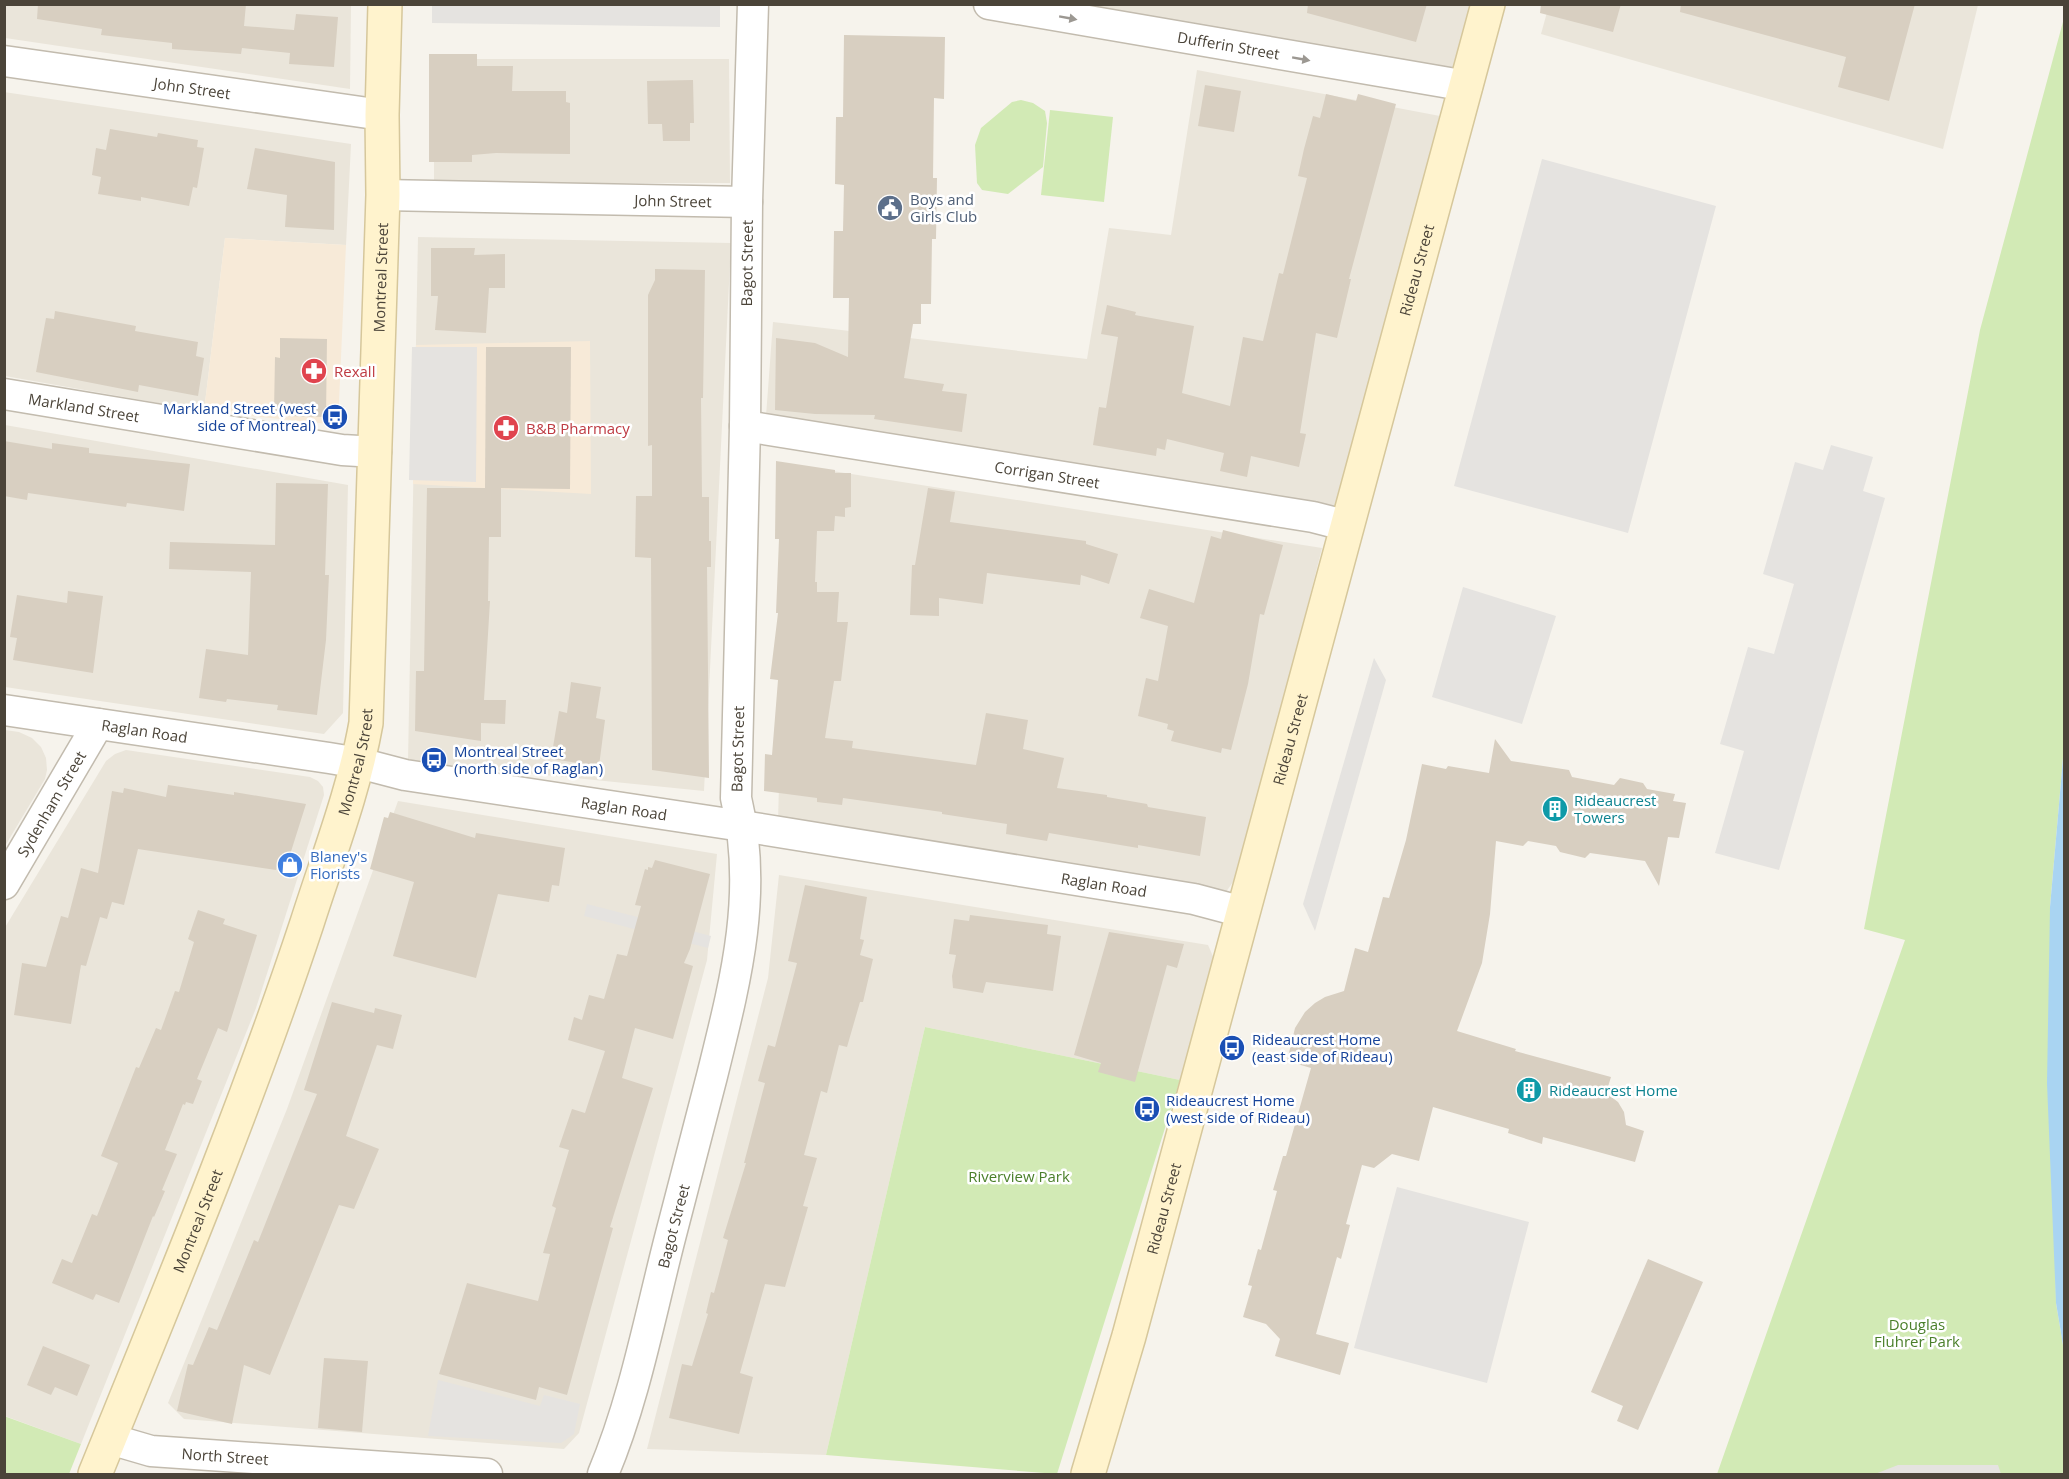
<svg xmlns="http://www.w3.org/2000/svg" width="2069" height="1479" font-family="'Open Sans',sans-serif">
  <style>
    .residential { fill: #eae5da }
    .commercial { fill: #f7ead8 }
    .green { fill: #d2eab5 }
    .parking { fill: #e5e3e0 }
    .water { fill: #a9d4f2 }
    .building { fill: #d8cfc1 }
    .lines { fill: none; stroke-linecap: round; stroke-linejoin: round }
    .street-casing { stroke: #c2bbae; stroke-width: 33 }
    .secondary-casing { stroke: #d6c79b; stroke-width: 36 }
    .street { stroke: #fff; stroke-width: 30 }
    .secondary { stroke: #fff3cd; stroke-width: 33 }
    .oneway { fill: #9c9892 }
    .labels { text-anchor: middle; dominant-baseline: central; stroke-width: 5; stroke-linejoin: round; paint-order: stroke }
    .street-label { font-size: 15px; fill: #4b4439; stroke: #fff }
    .service-label { font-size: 15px; fill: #4e5e75; stroke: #fff; text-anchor: start }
    .health-label { font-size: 15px; fill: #be3a42; stroke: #fff; text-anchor: start }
    .transit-label { font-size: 15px; fill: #164399; stroke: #fff; text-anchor: start }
    .culture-label { font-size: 15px; fill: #0d838f; stroke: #fff; text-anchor: start }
    .shop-label { font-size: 15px; fill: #366cbe; stroke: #fff; text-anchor: start }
    .park-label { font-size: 15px; fill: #4a7f2a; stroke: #fff }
  </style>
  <rect width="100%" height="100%" fill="#f6f3ec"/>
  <g class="residential">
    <path d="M5,5H351L350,89L5,38Z"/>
    <path d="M1088,5H1473L1455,70Z"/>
    <path d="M1549,5H1978L1943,149L1541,34Z"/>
    <path d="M434,59H729L730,183H434Z"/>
    <path d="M1197,70L1440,116L1339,508L766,416L773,322L1087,359L1109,228L1171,235Z"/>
    <path d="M4,92L351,144L346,245L225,238L204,411L5,376Z"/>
    <path d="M418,237L731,243L704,791L408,761Z"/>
    <path d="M5,425L348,485L343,713L324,734L5,687Z"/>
    <path d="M788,464L1322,548L1240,872L1221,899L778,821Z"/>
    <path d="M5,730L19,732L32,738L41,747L46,758L47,770L45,779L5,846Z"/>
    <path d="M126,750L310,777L318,781L323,787L324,795L256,1008L81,1444L5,1416L4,929L106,761L115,754Z"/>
    <path d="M398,801L717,854L707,960L579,1433L564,1449L184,1419L168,1403L287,1109Z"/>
    <path d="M779,875L1208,945L1215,961L1180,1080L925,1027L826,1455L647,1449L768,978Z"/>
  </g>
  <g class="commercial">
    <path d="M225,238L346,245L338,425L204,411Z"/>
    <path d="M590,341L591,494L413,484L416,345Z"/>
  </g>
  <g class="green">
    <path d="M2064,18V747L2050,907L2056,1303L2064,1351V1474H1717L1905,940L1864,929L1980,330Z"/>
    <path d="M1021,100L1033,103L1045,111L1047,123L1043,167L1008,194L982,190L977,183L975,145L981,128L1012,102Z"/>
    <path d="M1050,110L1113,117L1104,202L1041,195Z"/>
    <path d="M925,1027L1180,1080L1057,1474L826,1455Z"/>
    <path d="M4,1416L81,1444L69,1474H5Z"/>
  </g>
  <g class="parking">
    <path d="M432,5H720V27L432,23Z"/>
    <path d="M1542,159L1716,206L1628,533L1454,486Z"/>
    <path d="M412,347H477L476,482L409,480Z"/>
    <path d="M1831,445L1873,457L1863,491L1885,498L1779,870L1715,853L1744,751L1720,744L1748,647L1774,654L1794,584L1763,574L1795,462L1823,470Z"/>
    <path d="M1463,587L1556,616L1522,724L1432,697Z"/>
    <path d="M1374,658L1386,680L1315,931L1303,904Z"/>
    <path d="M587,904L711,936L708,948L584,916Z"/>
    <path d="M1397,1187L1529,1222L1487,1383L1354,1348Z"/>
    <path d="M438,1380L540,1406L544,1395L580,1404L574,1434L561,1443L428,1436Z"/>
    <path d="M1898,1465H1998L2001,1474H1875Z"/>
  </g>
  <path class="water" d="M2064,747V1351L2056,1303L2047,1083L2050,907Z"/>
  <g class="building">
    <path d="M38,4H246L244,26L294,30L296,14L338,17L334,67L289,64L290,53L242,48L241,54L172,49V43L101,35L102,29L37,19Z"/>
    <path d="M1308,4H1427L1416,42L1307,13Z"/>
    <path d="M1541,4H1621L1613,32L1540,13Z"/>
    <path d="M1681,4H1915L1889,101L1838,87L1846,57L1680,12Z"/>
    <path d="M844,35L945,37L944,99L934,98L933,178H937L936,239H932L931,304H921V324H913L904,378L944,384L942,391L967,394L962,432L874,419L875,415L815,414L775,410L776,338L815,343L848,357L849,298H833L834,231H843L844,185L835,184L836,117H843Z"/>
    <path d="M429,54H477V66H513L512,91H566V102L570,103V154L496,153L472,155V162H429Z"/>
    <path d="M693,80L694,123H690V141H663L662,124H648L647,81Z"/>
    <path d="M1205,85L1241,91L1234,132L1198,126Z"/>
    <path d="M1326,94L1356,101L1358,94L1396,104L1349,279H1351L1337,338L1316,333L1300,433L1306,434L1299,467L1251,456L1247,477L1220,471L1224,453L1167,439L1165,450L1157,448L1156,456L1093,445L1099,407L1106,408L1118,337L1101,334L1107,305L1136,312L1135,315L1194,326L1182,393L1230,406L1243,337L1263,341L1279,273L1283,274L1307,178L1298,176L1304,149L1313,116L1320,118Z"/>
    <path d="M110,129L157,137L158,133L198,140L197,147L204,148L197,188L193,187L189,206L141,197V201L98,194L101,177L92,175L96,148L106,150Z"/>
    <path d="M255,148L335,162L334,230L285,227L287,195L247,189Z"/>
    <path d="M431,248H475L474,255L505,254V288H489L486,333L435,330L438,296H431Z"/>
    <path d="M655,269L705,270L703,398H701L702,497H709V541H711V567H707L709,778L652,770L651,558L635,557L636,496H652V445L648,446V295L655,280Z"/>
    <path d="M55,311L136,326L135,331L198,342L196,356L204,358L198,396L139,385L138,392L36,372L46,318L54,319Z"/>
    <path d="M280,338L327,339L326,417L286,416V411H274L275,357L280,358Z"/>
    <path d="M486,347H571L570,489L485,488Z"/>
    <path d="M4,441L52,449V443L89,448V453L190,464L184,511L127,503L126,507L28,493L27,500L4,496Z"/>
    <path d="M776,461L835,470V473H851V507L845,508V517L835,516L834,531H817L815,582H817V592H839L837,622H848L841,681H834L825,738L853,741L852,748L976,765L986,713L1028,720L1023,749L1064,758L1057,788L1107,795V797L1147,804L1148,807L1206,817L1200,856L1138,845V848L1049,833L1047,841L1006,834L1007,824L942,814V812L843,798L842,805L817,802V798L764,791L765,754L772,755L778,680L770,679L778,613H776L779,539H775Z"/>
    <path d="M276,483L328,484L325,575H329L326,640L317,715L277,710L278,705L227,699L226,702L199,698L206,649L248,655L251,572L169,569L170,542L275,545Z"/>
    <path d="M427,488H501V537H489L488,601H490L484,700H506L505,724L481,723V741L415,731L416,671H424Z"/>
    <path d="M928,488L955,492L950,522L1086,541V544L1118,554L1109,584L1081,575L1080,585L987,573L983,604L939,598V616L910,615L912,565H915Z"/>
    <path d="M1223,530L1283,545L1264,615L1260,614L1248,684L1231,750L1222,748L1221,753L1171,741L1174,731L1167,729L1168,724L1138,716L1146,678L1158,681L1168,626L1140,618L1149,589L1194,603L1211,536L1221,539Z"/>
    <path d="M68,591L103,596L93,673L13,660L17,638L10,637L17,595L67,603Z"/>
    <path d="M571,682L601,687L596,718L605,720L599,766L551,759L559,711L567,713Z"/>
    <path d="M1495,739L1511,761L1569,770L1572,777L1614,785L1620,778L1643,783L1647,789L1675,794L1673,801L1686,803L1679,838L1668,837L1659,886L1645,861L1590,853L1585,858L1560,852L1556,846L1528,841L1523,846L1496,841L1490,914L1482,963L1457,1031L1516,1049L1515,1051L1611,1077L1606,1093L1618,1102L1624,1112L1626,1125L1644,1131L1635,1162L1543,1137L1542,1144L1508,1133L1509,1129L1433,1107L1419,1161L1392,1154L1374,1168L1362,1165L1346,1224L1350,1225L1341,1259L1337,1257L1316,1334L1349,1343L1340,1375L1275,1356L1280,1339L1266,1324L1243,1317L1252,1286L1248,1285L1258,1249L1261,1250L1277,1191L1273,1190L1283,1156H1286L1311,1068L1287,1061L1295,1028L1305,1012L1315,1003L1325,997L1344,991L1355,948L1368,952L1383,897L1389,898L1406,840L1422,764L1446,769L1448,766L1489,773Z"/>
    <path d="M168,785L234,795V792L306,804L288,861L278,860L276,870L138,849L124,905L112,902L107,919L100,917L86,966L81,965L71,1024L14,1015L22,963L46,967L61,916L68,918L81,868L98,873L112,791L123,793L124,788L166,797Z"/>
    <path d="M390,812L475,838L476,833L565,848L559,886L552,885L549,902L498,894L476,978L393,956L414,882L370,869L384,817L388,818Z"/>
    <path d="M655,860L710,874L690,949L684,963L693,966L673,1039L635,1028L622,1078L653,1088L610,1227L613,1228L567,1395L539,1387L536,1400L439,1374L467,1283L538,1301L550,1254L543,1253L556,1208L552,1206L569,1150L559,1147L572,1109L585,1113L605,1051L568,1040L574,1017L582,1020L589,995L604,999L617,954L627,956L641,906L635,905L645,869L648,870V867L652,868Z"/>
    <path d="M805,885L867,897L860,939L864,940L860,955L873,959L863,1002H860L847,1047L839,1045L827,1093L821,1091L804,1155L817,1158L803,1206L808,1207L785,1287L765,1284L740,1373L753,1377L739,1434L669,1418L682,1364L692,1366L708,1314L706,1313L711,1292L714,1293L728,1240L723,1238L746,1163H744L765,1083L758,1081L768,1045L775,1047L797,963L788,961Z"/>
    <path d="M198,910L225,919L223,924L257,935L227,1032L218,1028L197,1079L202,1081L193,1104L186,1102L185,1105L183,1104L165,1150L177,1154L162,1190L165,1191L154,1217L153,1216L119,1303L96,1294L93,1300L52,1283L62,1259L72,1263L92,1214L97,1216L118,1163L101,1156L136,1067L139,1068L156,1028L161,1030L175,991L179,992L194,942L188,939Z"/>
    <path d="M970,915L1048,925L1047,934L1061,936L1053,991L986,982L983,993L953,988L952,976L956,955L949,954L954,919L969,921Z"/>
    <path d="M1109,932L1184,944L1177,968L1167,965L1135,1082L1098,1072L1101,1063L1074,1055Z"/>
    <path d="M332,1002L374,1013L375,1008L402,1015L393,1049L377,1045L346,1136L379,1149L354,1209L339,1205L270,1375L244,1365L232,1424L177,1411L188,1364L193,1365L209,1327L217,1330L254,1240L258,1242L317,1094L304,1090Z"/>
    <path d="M1648,1259L1703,1282L1638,1430L1617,1421L1623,1406L1591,1392Z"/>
    <path d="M43,1346L90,1365L77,1396L55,1387L51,1395L27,1385Z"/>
    <path d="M324,1358L368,1361L362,1432L318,1428Z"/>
  </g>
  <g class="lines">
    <g class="street-casing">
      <g id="street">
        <path id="s1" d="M989,4L1467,86"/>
        <path id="s2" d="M4,61L382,115"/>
        <path id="s3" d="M383,195L747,202"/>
        <path id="s4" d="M4,394L342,450L376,452"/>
        <path id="s5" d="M745,426L1313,517L1348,526"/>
        <path id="s6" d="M4,710L329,758L359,763L405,775L742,826L1194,899L1243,912"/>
        <path id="s7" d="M4,884L98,724"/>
        <path id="s8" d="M110,1439L151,1451L487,1474"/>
        <path id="s9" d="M603,1474C635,1398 650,1315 671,1234C685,1182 698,1129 712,1076C735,983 759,894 736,798L745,426L747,202L753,4"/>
      </g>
    </g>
    <g class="secondary-casing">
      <g id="secondary">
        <path id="s10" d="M95,1474C169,1292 245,1110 307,923C328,857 354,791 366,723L383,195L382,115L385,4"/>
        <path id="s11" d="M1088,1474L1129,1336L1488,4"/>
      </g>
    </g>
    <use href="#street" class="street"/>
    <use href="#secondary" class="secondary"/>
  </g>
  <defs><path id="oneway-solid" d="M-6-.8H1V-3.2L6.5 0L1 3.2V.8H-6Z" transform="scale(1.5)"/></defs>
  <g class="oneway">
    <use href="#oneway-solid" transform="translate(1068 18) rotate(10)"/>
    <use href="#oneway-solid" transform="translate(1301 59) rotate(10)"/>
  </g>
  <defs>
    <g id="civic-disc" transform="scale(1.35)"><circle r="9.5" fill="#5c6f8a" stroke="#fff"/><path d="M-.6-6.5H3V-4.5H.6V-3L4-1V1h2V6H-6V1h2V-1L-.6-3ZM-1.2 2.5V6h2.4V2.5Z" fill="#fff"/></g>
    <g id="pharmacy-disc" transform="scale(1.35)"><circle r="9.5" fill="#e0444e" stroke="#fff"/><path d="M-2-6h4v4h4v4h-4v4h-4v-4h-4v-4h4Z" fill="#fff"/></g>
    <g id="bus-disc" transform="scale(1.35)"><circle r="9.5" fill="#1a4fb4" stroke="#fff"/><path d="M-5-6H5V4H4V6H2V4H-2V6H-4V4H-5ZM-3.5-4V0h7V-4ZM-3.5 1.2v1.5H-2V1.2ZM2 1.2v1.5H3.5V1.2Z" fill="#fff"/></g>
    <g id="building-disc" transform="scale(1.35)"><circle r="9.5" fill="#0f9aa8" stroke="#fff"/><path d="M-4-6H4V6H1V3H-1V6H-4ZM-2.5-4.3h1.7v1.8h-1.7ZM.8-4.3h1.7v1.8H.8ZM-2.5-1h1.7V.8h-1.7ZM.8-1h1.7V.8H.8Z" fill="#fff"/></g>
    <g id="shop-disc" transform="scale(1.35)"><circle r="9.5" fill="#3f7fe0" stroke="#fff"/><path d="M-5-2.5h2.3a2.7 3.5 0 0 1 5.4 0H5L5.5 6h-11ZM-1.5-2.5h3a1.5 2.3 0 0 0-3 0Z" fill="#fff"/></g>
  </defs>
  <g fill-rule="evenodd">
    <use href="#civic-disc" x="890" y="208"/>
    <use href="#pharmacy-disc" x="314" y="371"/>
    <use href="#bus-disc" x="335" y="417"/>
    <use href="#pharmacy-disc" x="506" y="428"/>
    <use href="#bus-disc" x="434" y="760"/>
    <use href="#building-disc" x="1555" y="809"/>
    <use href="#shop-disc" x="290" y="865"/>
    <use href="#bus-disc" x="1232" y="1048"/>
    <use href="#building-disc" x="1529" y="1090"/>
    <use href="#bus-disc" x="1147" y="1109"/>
  </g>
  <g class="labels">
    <g class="street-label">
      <text stroke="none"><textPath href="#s1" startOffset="243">Dufferin Street</textPath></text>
      <text stroke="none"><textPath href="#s2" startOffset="190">John Street</textPath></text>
      <text stroke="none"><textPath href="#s3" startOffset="290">John Street</textPath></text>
      <text stroke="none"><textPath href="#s9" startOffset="1230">Bagot Street</textPath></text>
      <text stroke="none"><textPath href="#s11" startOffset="1248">Rideau Street</textPath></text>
      <text stroke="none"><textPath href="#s10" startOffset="1245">Montreal Street</textPath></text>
      <text stroke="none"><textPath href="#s4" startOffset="81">Markland Street</textPath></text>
      <text stroke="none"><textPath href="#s5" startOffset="306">Corrigan Street</textPath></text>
      <text stroke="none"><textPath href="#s6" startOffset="142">Raglan Road</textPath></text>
      <text stroke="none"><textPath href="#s11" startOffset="762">Rideau Street</textPath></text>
      <text stroke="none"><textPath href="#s9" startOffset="744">Bagot Street</textPath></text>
      <text stroke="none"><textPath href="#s10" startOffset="759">Montreal Street</textPath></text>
      <text stroke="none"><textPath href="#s7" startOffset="93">Sydenham Street</textPath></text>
      <text stroke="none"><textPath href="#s6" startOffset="628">Raglan Road</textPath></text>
      <text stroke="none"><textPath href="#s6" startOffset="1114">Raglan Road</textPath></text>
      <text stroke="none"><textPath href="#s11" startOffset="276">Rideau Street</textPath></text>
      <text stroke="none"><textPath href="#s10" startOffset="273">Montreal Street</textPath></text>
      <text stroke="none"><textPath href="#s9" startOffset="258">Bagot Street</textPath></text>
      <text stroke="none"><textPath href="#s8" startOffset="117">North Street</textPath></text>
    </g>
    <g class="service-label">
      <text x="910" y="199">Boys and<tspan x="910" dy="17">Girls Club</tspan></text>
    </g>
    <g class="health-label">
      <text x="334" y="371">Rexall</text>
      <text x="526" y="428">B&amp;B Pharmacy</text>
    </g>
    <g class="transit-label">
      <text x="316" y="408" text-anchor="end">Markland Street (west<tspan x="316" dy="17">side of Montreal)</tspan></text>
      <text x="454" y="751">Montreal Street<tspan x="454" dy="17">(north side of Raglan)</tspan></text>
      <text x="1252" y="1039">Rideaucrest Home<tspan x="1252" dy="17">(east side of Rideau)</tspan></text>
      <text x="1166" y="1100">Rideaucrest Home<tspan x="1166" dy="17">(west side of Rideau)</tspan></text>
    </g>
    <g class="culture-label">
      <text x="1574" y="800">Rideaucrest<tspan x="1574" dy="17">Towers</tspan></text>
      <text x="1549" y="1090">Rideaucrest Home</text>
    </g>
    <g class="shop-label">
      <text x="310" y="856">Blaney's<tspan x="310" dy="17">Florists</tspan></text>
    </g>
    <g class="park-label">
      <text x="1019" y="1176">Riverview Park</text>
      <text x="1917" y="1324">Douglas<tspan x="1917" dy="17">Fluhrer Park</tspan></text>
    </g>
  </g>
  <rect width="2069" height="1479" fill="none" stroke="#4b4439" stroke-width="12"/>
</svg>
